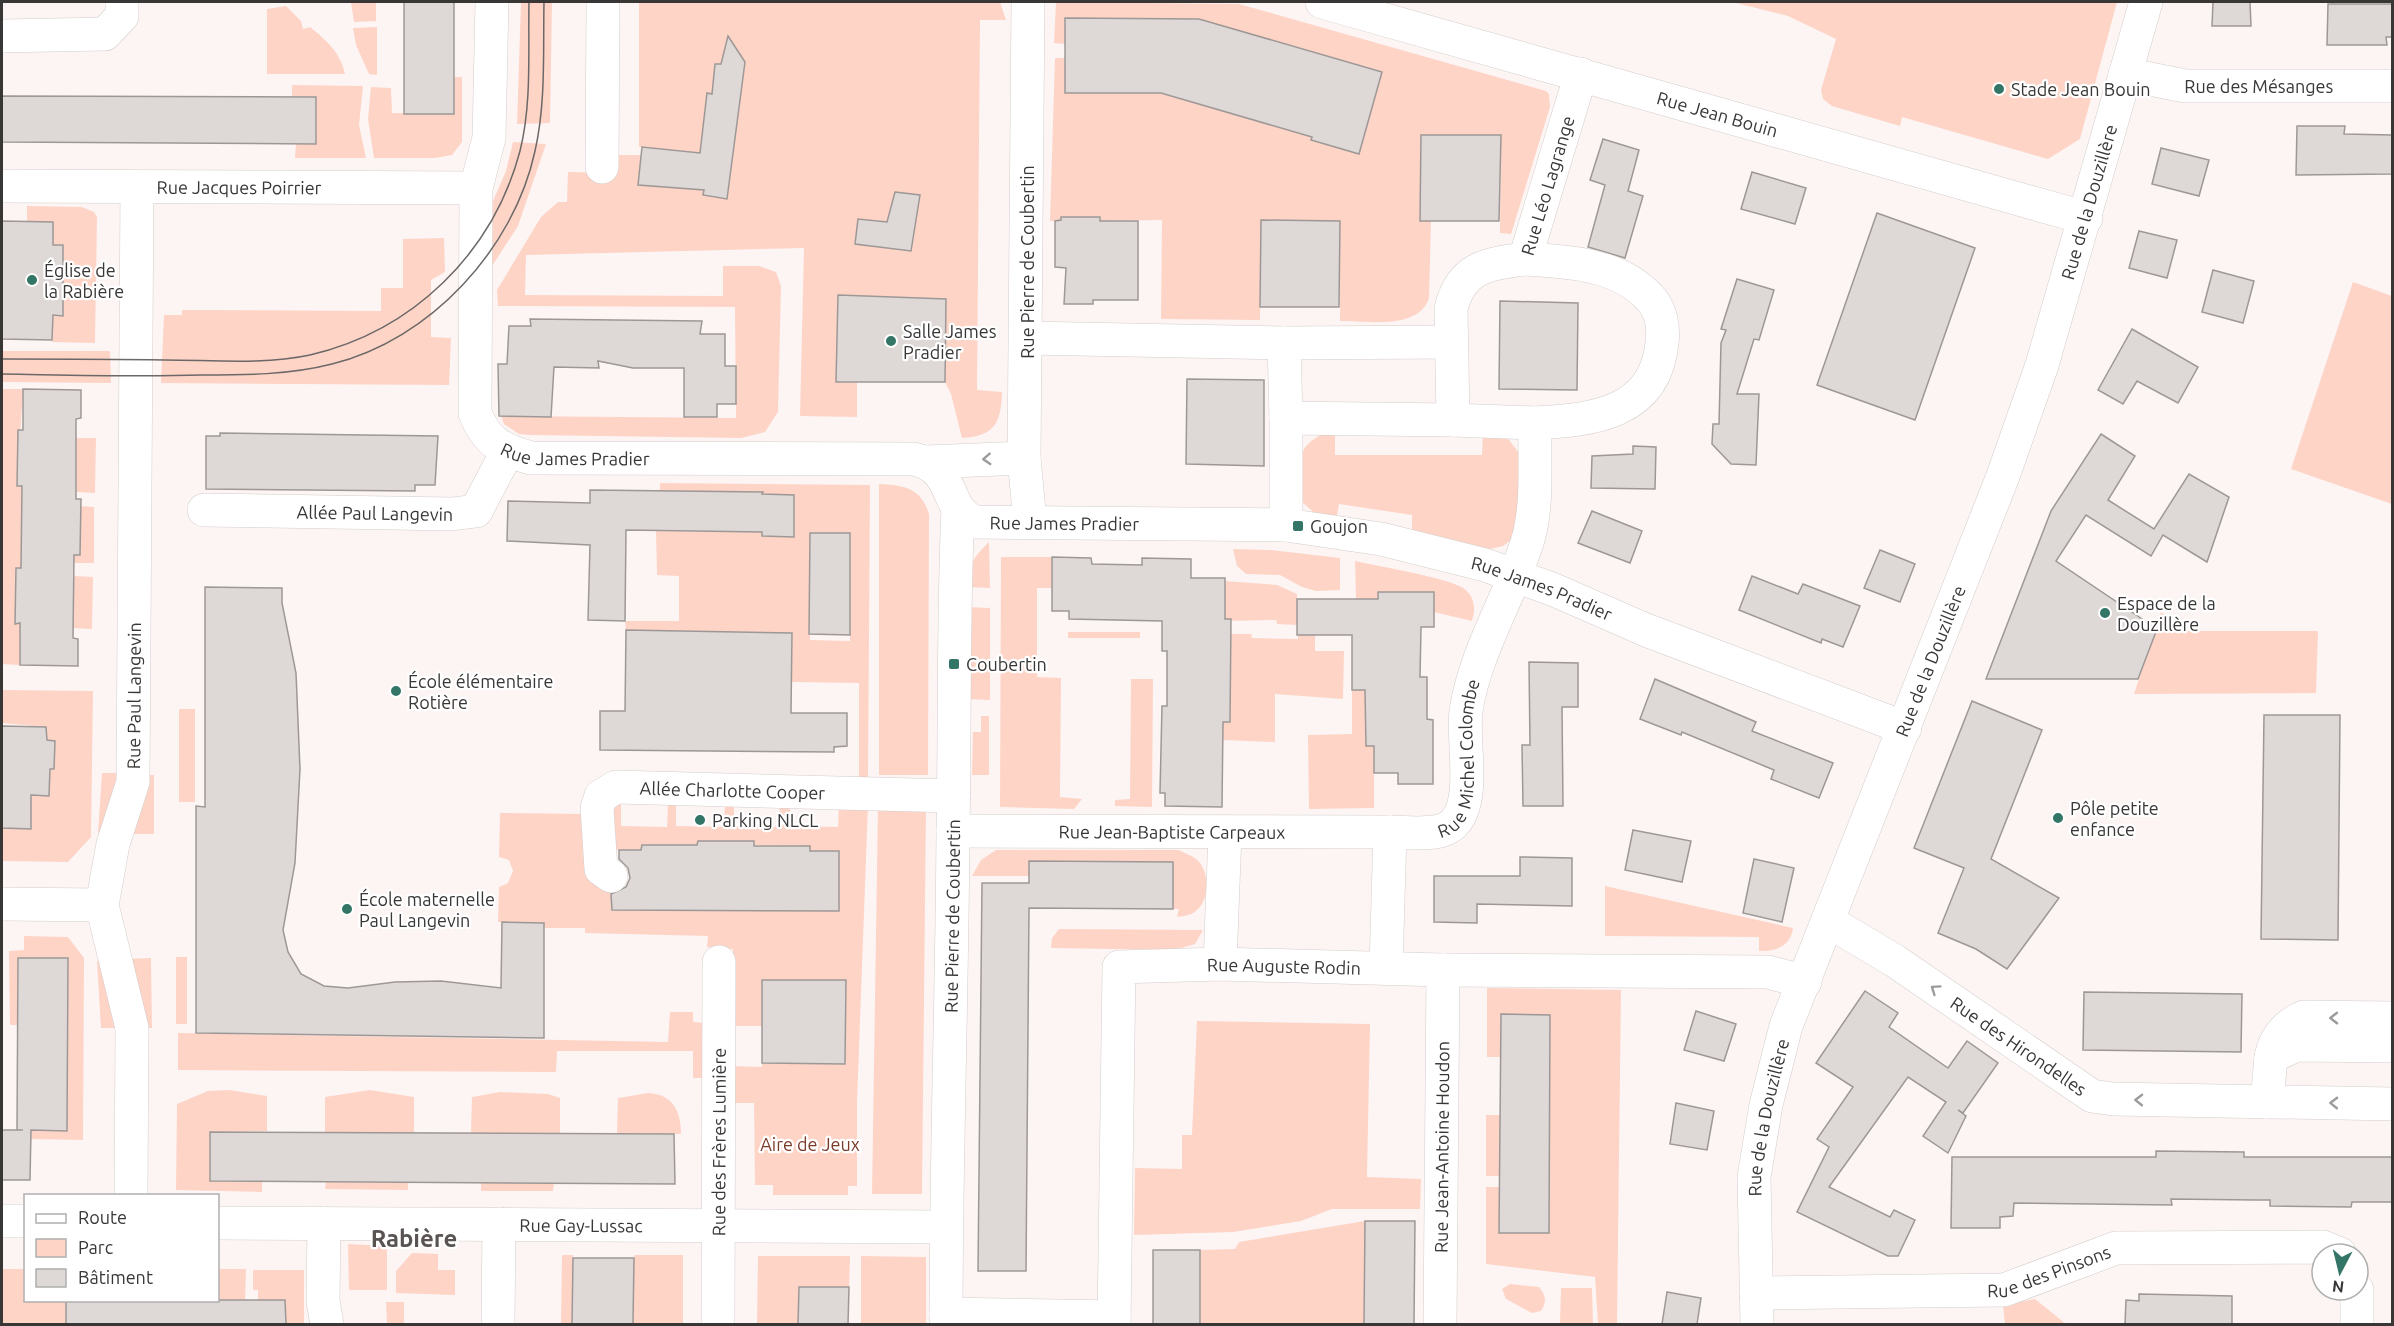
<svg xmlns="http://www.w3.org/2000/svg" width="2394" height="1326" font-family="Ubuntu,sans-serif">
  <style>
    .green { fill: #fed4c7; fill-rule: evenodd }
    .building { fill: #ded8d7; stroke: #9d9896; stroke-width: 1.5 }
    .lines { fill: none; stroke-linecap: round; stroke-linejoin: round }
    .street-casing { stroke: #d3cdcb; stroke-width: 34 }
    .street { stroke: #fff; stroke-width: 33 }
    .tram { stroke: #6b6867; stroke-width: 1.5 }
    .oneway { stroke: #9c9b9a }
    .poi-dot { fill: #337566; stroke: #fff; stroke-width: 2 }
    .labels { text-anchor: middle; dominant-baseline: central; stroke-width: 4.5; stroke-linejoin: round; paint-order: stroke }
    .street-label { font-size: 18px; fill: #393736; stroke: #fff }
    .poi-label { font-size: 18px; fill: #393736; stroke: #fff; text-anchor: start }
    .park-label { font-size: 18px; fill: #7a3b29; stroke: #fff }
    .district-label { font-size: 24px; font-weight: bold; fill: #595452; stroke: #fff }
  </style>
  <rect width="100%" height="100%" fill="#fcf5f4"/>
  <g class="green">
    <path d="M351,2H376V21L354,22Z"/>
    <path d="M521,2H552L550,123L517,124Z"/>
    <path d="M639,2H1000L1006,20H980L977,390L1002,392C1001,423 995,436 962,438L951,394L945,382H857V417L800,416L804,248L526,255L525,295L723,296V266H759L776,272L781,286L778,412L765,432L741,438L530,435L519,434L504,424L501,416L736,418L735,307L498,306L497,290L541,217L558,202H567L568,172L616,173V155H641L638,185L660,187L662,175L706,179L704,195L727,199L744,67L715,64L712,94H707L704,154L639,147Z"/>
    <path d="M1056,2L1239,4L1546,91L1549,94L1550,107L1511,234L1500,233L1501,136L1421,135L1420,220L1431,221L1429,298C1419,330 1367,321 1340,321V222L1261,220L1260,320L1161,319L1162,220L1100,221L1099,217H1061V221H1050L1055,58H1066V93H1164L1312,137L1311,140L1359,154L1382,72L1194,18L1187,42L1164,19L1066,18L1065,44L1054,43Z"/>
    <path d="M1732,2H2117L2080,139L2048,159L1902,117L1900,126L1832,106L1823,99L1821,90L1836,39L1788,16Z"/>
    <path d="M286,6L301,21L303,29L310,27C326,40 341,53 345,74H267V9Z"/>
    <path d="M377,27V75L369,74L356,45L353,28Z"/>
    <path d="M454,77H462V142L452,155L435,158H374L368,119L371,87L391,88L392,113L453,114Z"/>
    <path d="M292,85L363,86L359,125L366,158H295L296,144H316V97L292,98Z"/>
    <path d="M513,142L546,144L518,226L492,266L493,201L506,171Z"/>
    <path d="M27,206L82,207L94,212L97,217L95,343L52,342L53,315H63V245H53L27,222Z"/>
    <path d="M444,238L445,272L431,280V337L451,338L449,385L161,383L164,315H182V310L381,311V288H403V239Z"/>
    <path d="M2353,282L2392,296V504L2291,469Z"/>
    <path d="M2,351H110L111,383L2,382Z"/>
    <path d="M2,389H23L17,486H22L21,568H16V624L20,623V665L2,664Z"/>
    <path d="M1335,430V455H1482L1483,431L1506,436L1519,453L1521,522L1511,540L1503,546L1485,550L1412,531V515L1339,504L1336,520L1319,517L1302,502C1298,465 1292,442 1335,430Z"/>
    <path d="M76,438H96L95,493L76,492Z"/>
    <path d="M660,483L870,485L868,781H859V683L791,682L667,632H626L625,621H679V576L657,575L656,531L762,532L793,536L794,495L660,491ZM811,533H850V641L810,640Z"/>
    <path d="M879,484C904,485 921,488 929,514L928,775H879Z"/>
    <path d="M80,506L94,507V563H74V555H80Z"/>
    <path d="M989,542L990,588L967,587C967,567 974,556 989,542Z"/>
    <path d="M1233,549L1271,550L1340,558V590L1316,591L1302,587L1280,575L1246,574L1237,566Z"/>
    <path d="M1001,557H1052V588H1037V677L1061,678L1060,797L1082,799L1074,809L1000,807Z"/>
    <path d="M1355,561C1377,566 1449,578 1463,588C1475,596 1476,609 1472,621L1434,612V592H1378V599H1356Z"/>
    <path d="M74,576L93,577L92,629L73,628Z"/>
    <path d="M1225,581L1277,585L1297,594V625L1277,624L1276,620L1225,621Z"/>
    <path d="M966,607L990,608V700L966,699Z"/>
    <path d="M2161,612L2188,631H2318L2316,693L2134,694Z"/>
    <rect x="1068" y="632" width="72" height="6"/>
    <path d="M1231,634H1251L1252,638L1298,639V634L1315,635V651H1344L1343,699L1275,694V742L1223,740V722H1230Z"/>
    <path d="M1131,679H1153L1152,807L1115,806V800L1130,799Z"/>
    <path d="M2,690L93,691L91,837L68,862L2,861V828H31V795H49L50,769L54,768L55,741L47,740L46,727L2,723Z"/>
    <path d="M1352,690H1365L1366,745L1374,746V808L1309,809L1308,735L1352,734Z"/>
    <rect x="179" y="709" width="16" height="93"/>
    <path d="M981,716H989V775H972L973,732H981Z"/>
    <path d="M102,773H122L104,834L98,833Z"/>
    <path d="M144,775H154V834H129Z"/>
    <path d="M621,802V826L667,827L668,803L676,804V826L724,827L725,803H734V826L779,827L780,802H790V826L838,827L839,803L868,804L857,1103V1186H848V1195H773V1185H755L754,1103H731L730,1066L762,1067V1063H845L846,980H823L763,1026H733V949L707,947L708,936L585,933V928H544L543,923L498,922L499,887L508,883L513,871L509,860L499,857L500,813L585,814L611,892L612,910H839V851H810V846L754,845V841H698L697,845H642L641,850H611L610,806Z"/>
    <path d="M878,805L926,806L922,1194H872Z"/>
    <path d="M996,850H1178C1184,853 1191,855 1196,859C1209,869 1210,896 1199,908C1193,915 1186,916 1177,917L1179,909H1173V862L1030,861L1029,876H972L981,860Z"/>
    <path d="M1605,886L1793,928C1791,946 1775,952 1759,951V937L1605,936Z"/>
    <path d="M1059,929L1203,930L1195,944L1175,950L1051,948L1052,938Z"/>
    <path d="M24,936L68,937L84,958L83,1140L30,1139L31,1130L66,1131L68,959L18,958L17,1025H10L9,951L24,950Z"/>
    <rect x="176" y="957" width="11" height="67"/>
    <path d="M151,958L152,1028H144L127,959Z"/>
    <path d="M102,960L121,1028H101L97,961Z"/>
    <path d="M1487,988L1621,990L1617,1324H1598L1595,1277L1486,1264V1187H1500L1549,1232L1550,1015L1501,1014L1500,1057H1487Z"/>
    <path d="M670,1012H693V1022L704,1023V1078H693V1051H557L556,1072L178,1070V1033L668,1042Z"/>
    <path d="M1197,1021L1370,1024L1367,1177L1421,1179L1420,1209H1332L1301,1221L1233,1232L1134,1235L1135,1168L1182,1169V1135H1192Z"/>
    <path d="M229,1090L267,1096V1131L211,1132L210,1181L262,1182V1192L176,1190L177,1104L208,1091Z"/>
    <path d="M370,1090L414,1097V1133L325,1132V1097Z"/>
    <path d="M500,1092L548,1094L560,1098V1134L471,1133L472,1097Z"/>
    <path d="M648,1093C673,1094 681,1112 681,1134H617L618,1098Z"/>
    <rect x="1486" y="1115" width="14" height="61"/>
    <path d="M326,1182L408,1183V1190L325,1189Z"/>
    <path d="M481,1183H554L553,1191H481Z"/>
    <path d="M1365,1221V1324H1200V1250L1235,1249L1239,1242Z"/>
    <path d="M348,1244L387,1246V1290H349Z"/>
    <path d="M412,1253L438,1254V1270H455V1295L396,1293V1271Z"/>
    <path d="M562,1255H573L572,1324H561Z"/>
    <path d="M634,1255H683V1324H633Z"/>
    <path d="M758,1256H850L849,1287H799L798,1324H757Z"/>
    <path d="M861,1256L926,1257V1324H861Z"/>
    <path d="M2,1269H25L26,1300L66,1301V1324H2Z"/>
    <path d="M218,1269H246L245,1300H218Z"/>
    <path d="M253,1270H304V1324H286L285,1300H258V1290H253Z"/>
    <path d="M1510,1284L1539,1287C1546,1296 1547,1301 1541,1311L1532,1313L1506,1299L1502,1289Z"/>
    <path d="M1561,1288H1592L1593,1324H1560Z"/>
    <path d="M2035,1299L2066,1324H2005L2003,1305Z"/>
    <path d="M386,1302H404V1324H387Z"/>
  </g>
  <g class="building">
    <rect x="404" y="2" width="50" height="112"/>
    <path d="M2213,2H2250L2251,26H2212Z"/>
    <path d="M2328,4H2392V37H2386L2387,45H2327Z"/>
    <path d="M1065,18L1199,19L1382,72L1359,154L1311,140L1312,137L1161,93H1065Z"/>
    <path d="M728,36L745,62L727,199L703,195L704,190L638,185L642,147L700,153L707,93L712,94L715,64H721Z"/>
    <path d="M2,96L316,97V144L2,142Z"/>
    <path d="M2297,126H2345L2344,134L2392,135V174L2296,175Z"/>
    <path d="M1421,135H1501L1499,221H1420Z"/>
    <path d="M1603,139L1639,150L1628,191L1643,196L1625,258L1588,247L1605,185L1590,180Z"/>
    <path d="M2161,148L2209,160L2199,196L2152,184Z"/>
    <path d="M1752,172L1806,188L1795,224L1741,209Z"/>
    <path d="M895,192L920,195L911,251L855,244L858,219L887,222Z"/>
    <path d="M1877,213L1975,248L1915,420L1817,385Z"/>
    <path d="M1061,217H1100V221H1138V300H1093V304H1064L1066,268L1055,267V221L1061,220Z"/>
    <path d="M1261,220L1340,221L1339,307H1260Z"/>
    <path d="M2,221L53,222V245H63V316L53,315L52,340L2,339Z"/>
    <path d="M2139,231L2177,240L2167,278L2129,268Z"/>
    <path d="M2213,270L2254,281L2243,323L2202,312Z"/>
    <path d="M1737,279L1774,290L1759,340L1754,339L1737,394H1759L1756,465L1731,464L1712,444L1713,424H1719L1721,343L1726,330L1721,329Z"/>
    <path d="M838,295L946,299L945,382H836Z"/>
    <path d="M1500,301L1578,303L1577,390L1499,389Z"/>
    <path d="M530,319L702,321L700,334H725V366H736V404H717V417H684V368H633L598,361L599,368L554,367L551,417L499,416L498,364H507L509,326H531Z"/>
    <path d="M2132,329L2198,367L2178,403L2137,381L2123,404L2098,390Z"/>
    <path d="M1187,379L1264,380V466L1186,464Z"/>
    <path d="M23,389L81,390V418L76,419V499H81L80,555H74L73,638L78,639V666L20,665V623L15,624L16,568H21L22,486H17L18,430H23Z"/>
    <path d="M220,433L438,436L435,485H415V491L206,489V436H220Z"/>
    <path d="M2101,434L2135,456L2108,500L2154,529L2189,474L2229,497L2207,562L2163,535L2151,556L2086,515L2056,561L2157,629L2138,679H1986L2051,511Z"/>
    <path d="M1633,446L1656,447L1655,489L1591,488L1592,456L1633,454Z"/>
    <path d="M590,490L763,492L762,494L794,495V537L762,536V532L626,530L625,621L588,620L590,545L507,541L508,501L590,503Z"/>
    <path d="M1592,511L1642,531L1630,563L1578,543Z"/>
    <path d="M810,533H850V635L809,634Z"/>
    <path d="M1880,550L1915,564L1900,602L1864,588Z"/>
    <path d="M1052,557L1091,558L1092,564L1142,565V558L1191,559V578H1225V619H1231L1230,722H1223L1222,807L1165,806V793H1160L1162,706H1167V651H1162V621L1069,619V611H1052Z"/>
    <path d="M1752,576L1798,594L1803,584L1860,606L1843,647L1822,639L1821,643L1739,610Z"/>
    <path d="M205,587L282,588V603L296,673L300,769L295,863L283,930L288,952L301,974L324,986L348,988L395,982L441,981L501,988L502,922L544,923V1038L196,1033V806L205,807Z"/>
    <path d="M1378,592H1434V627H1421L1420,677H1427V719L1433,720V784H1398V773H1374V746H1366L1365,690H1352V635H1297V599H1378Z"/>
    <path d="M626,630L792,633L791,713H847V746L834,747V752L600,750V711H625Z"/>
    <path d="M1529,662L1578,663V707H1562L1563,806H1523L1522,745H1530Z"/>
    <path d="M1655,679L1756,722L1752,731L1833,763L1819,798L1771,779L1774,770L1682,732L1681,735L1640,719Z"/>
    <path d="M1972,701L2042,730L1991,859L2059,898L2007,969L1976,949L1938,933L1964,868L1914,848Z"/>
    <path d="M2264,715H2340L2338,940L2261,939Z"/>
    <path d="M2,726L46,727L47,740L55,741L54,769H50L49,796L31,795V829L2,828Z"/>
    <path d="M1633,830L1691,841L1682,882L1625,870Z"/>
    <path d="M698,841H754V846H810V851H839V911L612,910L611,894L626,887L630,878L628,868L619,859V850H641L642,845H697Z"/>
    <path d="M1520,857L1572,858V906L1477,904V923L1434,922V876H1520Z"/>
    <path d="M1754,859L1794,868L1782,922L1743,913Z"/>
    <path d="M1029,861L1173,862V909L1029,908L1026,1271H978L982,883H1029Z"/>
    <path d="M18,958H68L67,1131L31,1130L30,1180H2V1130H23H17Z"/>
    <path d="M762,980H846L845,1064L762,1063Z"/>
    <path d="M1865,991L1898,1013L1889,1027L1948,1068L1967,1041L1998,1063L1963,1113L1958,1110L1966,1116L1948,1153L1923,1136L1946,1102L1908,1077L1829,1187L1890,1217L1894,1210L1915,1220L1898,1256H1888L1797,1212L1829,1147L1817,1139L1853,1087L1816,1063Z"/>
    <path d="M2084,992L2242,994L2241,1052L2083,1050Z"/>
    <path d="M1696,1011L1736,1024L1724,1061L1684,1050Z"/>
    <path d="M1501,1014L1550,1015L1549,1233H1499Z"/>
    <path d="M1676,1103L1714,1111L1707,1150L1670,1144Z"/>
    <path d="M210,1132L674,1134L675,1184L210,1181Z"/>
    <path d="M2156,1151L2244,1152V1157H2392V1202H2352L2351,1207L2270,1206V1200H2255L2171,1199L2172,1205L2014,1203L2013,1216L2000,1217V1228H1951L1952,1157H2156Z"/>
    <path d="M1365,1221H1415L1414,1324H1364Z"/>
    <rect x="1153" y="1250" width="47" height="74"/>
    <path d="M573,1258H634L633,1324H572Z"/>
    <path d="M799,1287H849L848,1324H798Z"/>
    <path d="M1667,1292L1701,1298L1697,1324H1662Z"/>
    <path d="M2139,1294L2232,1296V1324H2125L2126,1300L2139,1301Z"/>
    <path d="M66,1300H285L286,1324H66Z"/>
  </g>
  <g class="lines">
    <g class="street-casing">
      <g id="street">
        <path id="s1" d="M492,2L489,138L476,188L475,413C487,443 502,450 531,458L914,459C958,469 943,510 975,522L1286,525L1381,539L1485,565L1552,589L1646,630L1905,728"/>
        <path d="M1028,2L1024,458L1030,521"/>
        <path id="s2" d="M1322,2L2086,218"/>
        <path d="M2,36L105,34L122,16V2"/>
        <path id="s3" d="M2125,74L2185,86H2392"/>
        <path d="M602,167L603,2"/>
        <path id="s4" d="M2,186L476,188"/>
        <path d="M1525,259C1487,264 1461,267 1451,309L1453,420L1535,423"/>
        <path d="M1026,338L1284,343"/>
        <path d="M1451,342L1284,343L1286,418L1453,420"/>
        <path d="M927,462L1024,458"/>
        <path id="s5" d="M204,510L452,514L476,511L508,450"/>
        <path d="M1286,525V418"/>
        <path id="s6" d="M953,831L1390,832"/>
        <path id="s7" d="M611,876L601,869L597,808L601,796L616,787L954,796"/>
        <path d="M2,904L102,905"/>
        <path id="s8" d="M1828,921L1895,961L2092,1096L2113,1099L2392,1104"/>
        <path d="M1220,964L1225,833"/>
        <path id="s9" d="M1386,968L1390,832C1409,832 1442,838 1455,822C1476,799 1462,741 1466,711C1475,650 1512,595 1529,536C1538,501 1534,459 1535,423C1592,420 1655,414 1662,343C1664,327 1661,309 1649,297C1617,263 1568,262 1525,259L1581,74"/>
        <path d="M2271,1057C2275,1037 2285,1025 2304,1017L2392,1018"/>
        <path d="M2267,1102L2271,1057L2296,1045L2392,1046"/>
        <path id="s10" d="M131,1196L132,1028L102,905L113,844L133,782L137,187"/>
        <path d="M2,1221H26"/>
        <path id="s11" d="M218,1223L945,1227"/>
        <path d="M324,1223L323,1301L327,1324"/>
        <path d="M2357,1290V1324"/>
        <path id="s12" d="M1756,1293L2004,1290L2116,1248L2323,1247L2340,1254"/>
        <path d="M946,1314L1114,1317"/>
        <path d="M498,1324L499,1224"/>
        <path id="s13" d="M718,1324L719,962"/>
        <path id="s14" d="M946,1324C946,1160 952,995 953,831C955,723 953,616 958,509"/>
        <path id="s15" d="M1114,1324L1119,967L1220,964L1443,970L1768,972L1805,982"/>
        <path id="s16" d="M1440,1324L1443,970"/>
        <path id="s17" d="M1757,1324L1754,1177L1766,1105L1786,1026L2003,476L2042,365L2146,2"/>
      </g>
    </g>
    <use href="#street" class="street"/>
    <g class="tram">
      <path d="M2,359C56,359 110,359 165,360C212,360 263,365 310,355C413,331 493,253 520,151C532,103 528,51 529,2"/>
      <path d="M2,374C68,375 135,377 201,375C245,375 289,375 332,364C430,340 514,249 535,151C546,103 543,51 544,2"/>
    </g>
  </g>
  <defs><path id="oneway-chevron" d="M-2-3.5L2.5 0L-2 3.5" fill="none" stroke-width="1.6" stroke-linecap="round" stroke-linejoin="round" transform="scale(1.5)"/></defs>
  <g class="oneway">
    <use href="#oneway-chevron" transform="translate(987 459) rotate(177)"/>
    <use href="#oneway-chevron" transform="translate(1935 989) rotate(-145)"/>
    <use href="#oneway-chevron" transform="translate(2334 1018) rotate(-180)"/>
    <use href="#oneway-chevron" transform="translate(2139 1100) rotate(-179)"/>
    <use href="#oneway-chevron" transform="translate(2334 1103) rotate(-179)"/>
  </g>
  <g class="poi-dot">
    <circle cx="1999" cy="89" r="6"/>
    <circle cx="32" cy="280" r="6"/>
    <circle cx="891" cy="341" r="6"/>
    <rect x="1292" y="520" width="12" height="12" rx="3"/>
    <circle cx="2105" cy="613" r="6"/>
    <rect x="948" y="658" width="12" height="12" rx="3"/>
    <circle cx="396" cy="691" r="6"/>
    <circle cx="2058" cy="818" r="6"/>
    <circle cx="700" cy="820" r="6"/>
    <circle cx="347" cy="909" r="6"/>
  </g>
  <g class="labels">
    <g class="street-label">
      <text stroke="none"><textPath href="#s3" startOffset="135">Rue des Mésanges</textPath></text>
      <text stroke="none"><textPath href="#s2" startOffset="411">Rue Jean Bouin</textPath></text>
      <text stroke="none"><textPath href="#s9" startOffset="1044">Rue Léo Lagrange</textPath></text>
      <text stroke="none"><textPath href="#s4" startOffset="237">Rue Jacques Poirrier</textPath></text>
      <text stroke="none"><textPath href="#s17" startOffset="1180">Rue de la Douzillère</textPath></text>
      <text transform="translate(1027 262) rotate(-90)">Rue Pierre de Coubertin</text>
      <text stroke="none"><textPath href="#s1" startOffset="532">Rue James Pradier</textPath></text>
      <text stroke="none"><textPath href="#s5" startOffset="171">Allée Paul Langevin</textPath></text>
      <text stroke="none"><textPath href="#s1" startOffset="1052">Rue James Pradier</textPath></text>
      <text stroke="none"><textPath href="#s1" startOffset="1538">Rue James Pradier</textPath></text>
      <text stroke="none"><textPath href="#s17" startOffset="694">Rue de la Douzillère</textPath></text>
      <text stroke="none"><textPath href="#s10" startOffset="508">Rue Paul Langevin</textPath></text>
      <text stroke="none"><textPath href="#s9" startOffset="267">Rue Michel Colombe</textPath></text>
      <text stroke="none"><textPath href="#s7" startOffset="220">Allée Charlotte Cooper</textPath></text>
      <text stroke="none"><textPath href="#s6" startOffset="219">Rue Jean-Baptiste Carpeaux</textPath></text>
      <text stroke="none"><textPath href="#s14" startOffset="408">Rue Pierre de Coubertin</textPath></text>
      <text stroke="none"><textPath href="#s15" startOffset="522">Rue Auguste Rodin</textPath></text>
      <text stroke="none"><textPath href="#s8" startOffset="228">Rue des Hirondelles</textPath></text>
      <text stroke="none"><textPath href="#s17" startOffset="208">Rue de la Douzillère</textPath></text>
      <text stroke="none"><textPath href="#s13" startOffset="182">Rue des Frères Lumière</textPath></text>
      <text stroke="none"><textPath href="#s16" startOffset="177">Rue Jean-Antoine Houdon</textPath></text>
      <text stroke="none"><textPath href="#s11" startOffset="363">Rue Gay-Lussac</textPath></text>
      <text stroke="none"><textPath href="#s12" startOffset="296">Rue des Pinsons</textPath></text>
    </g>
    <g class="poi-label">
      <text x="2011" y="89">Stade Jean Bouin</text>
      <text x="44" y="270">Église de<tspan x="44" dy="21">la Rabière</tspan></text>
      <text x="903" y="331">Salle James<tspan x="903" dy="21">Pradier</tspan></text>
      <text x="1310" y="526">Goujon</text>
      <text x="2117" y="603">Espace de la<tspan x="2117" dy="21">Douzillère</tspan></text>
      <text x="966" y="664">Coubertin</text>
      <text x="408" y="681">École élémentaire<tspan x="408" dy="21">Rotière</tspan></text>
      <text x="2070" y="808">Pôle petite<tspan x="2070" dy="21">enfance</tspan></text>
      <text x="712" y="820">Parking NLCL</text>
      <text x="359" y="899">École maternelle<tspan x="359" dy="21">Paul Langevin</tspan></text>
    </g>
    <g class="park-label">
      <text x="810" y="1144">Aire de Jeux</text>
    </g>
    <g class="district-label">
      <text x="414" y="1238">Rabière</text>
    </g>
  </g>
  <rect width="2394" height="1326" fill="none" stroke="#393736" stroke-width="6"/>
  <rect x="24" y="1194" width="195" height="108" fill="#ffffff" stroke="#b0afaf" stroke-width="1.5"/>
  <rect x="36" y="1214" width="30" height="9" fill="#ffffff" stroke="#b0afaf" stroke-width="1.5"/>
  <text x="78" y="1224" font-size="18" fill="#393736">Route</text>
  <rect x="36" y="1239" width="30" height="18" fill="#fed4c7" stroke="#b0afaf" stroke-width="1.5"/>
  <text x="78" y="1254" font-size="18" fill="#393736">Parc</text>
  <rect x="36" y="1269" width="30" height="18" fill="#ded8d7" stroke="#b0afaf" stroke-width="1.5"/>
  <text x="78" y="1284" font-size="18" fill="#393736">Bâtiment</text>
  <g transform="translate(2340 1272) rotate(187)"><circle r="28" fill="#ffffff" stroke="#b0afaf" stroke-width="1.5"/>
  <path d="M0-4.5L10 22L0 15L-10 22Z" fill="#337566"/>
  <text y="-9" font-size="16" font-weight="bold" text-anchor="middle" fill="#393736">N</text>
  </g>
</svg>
